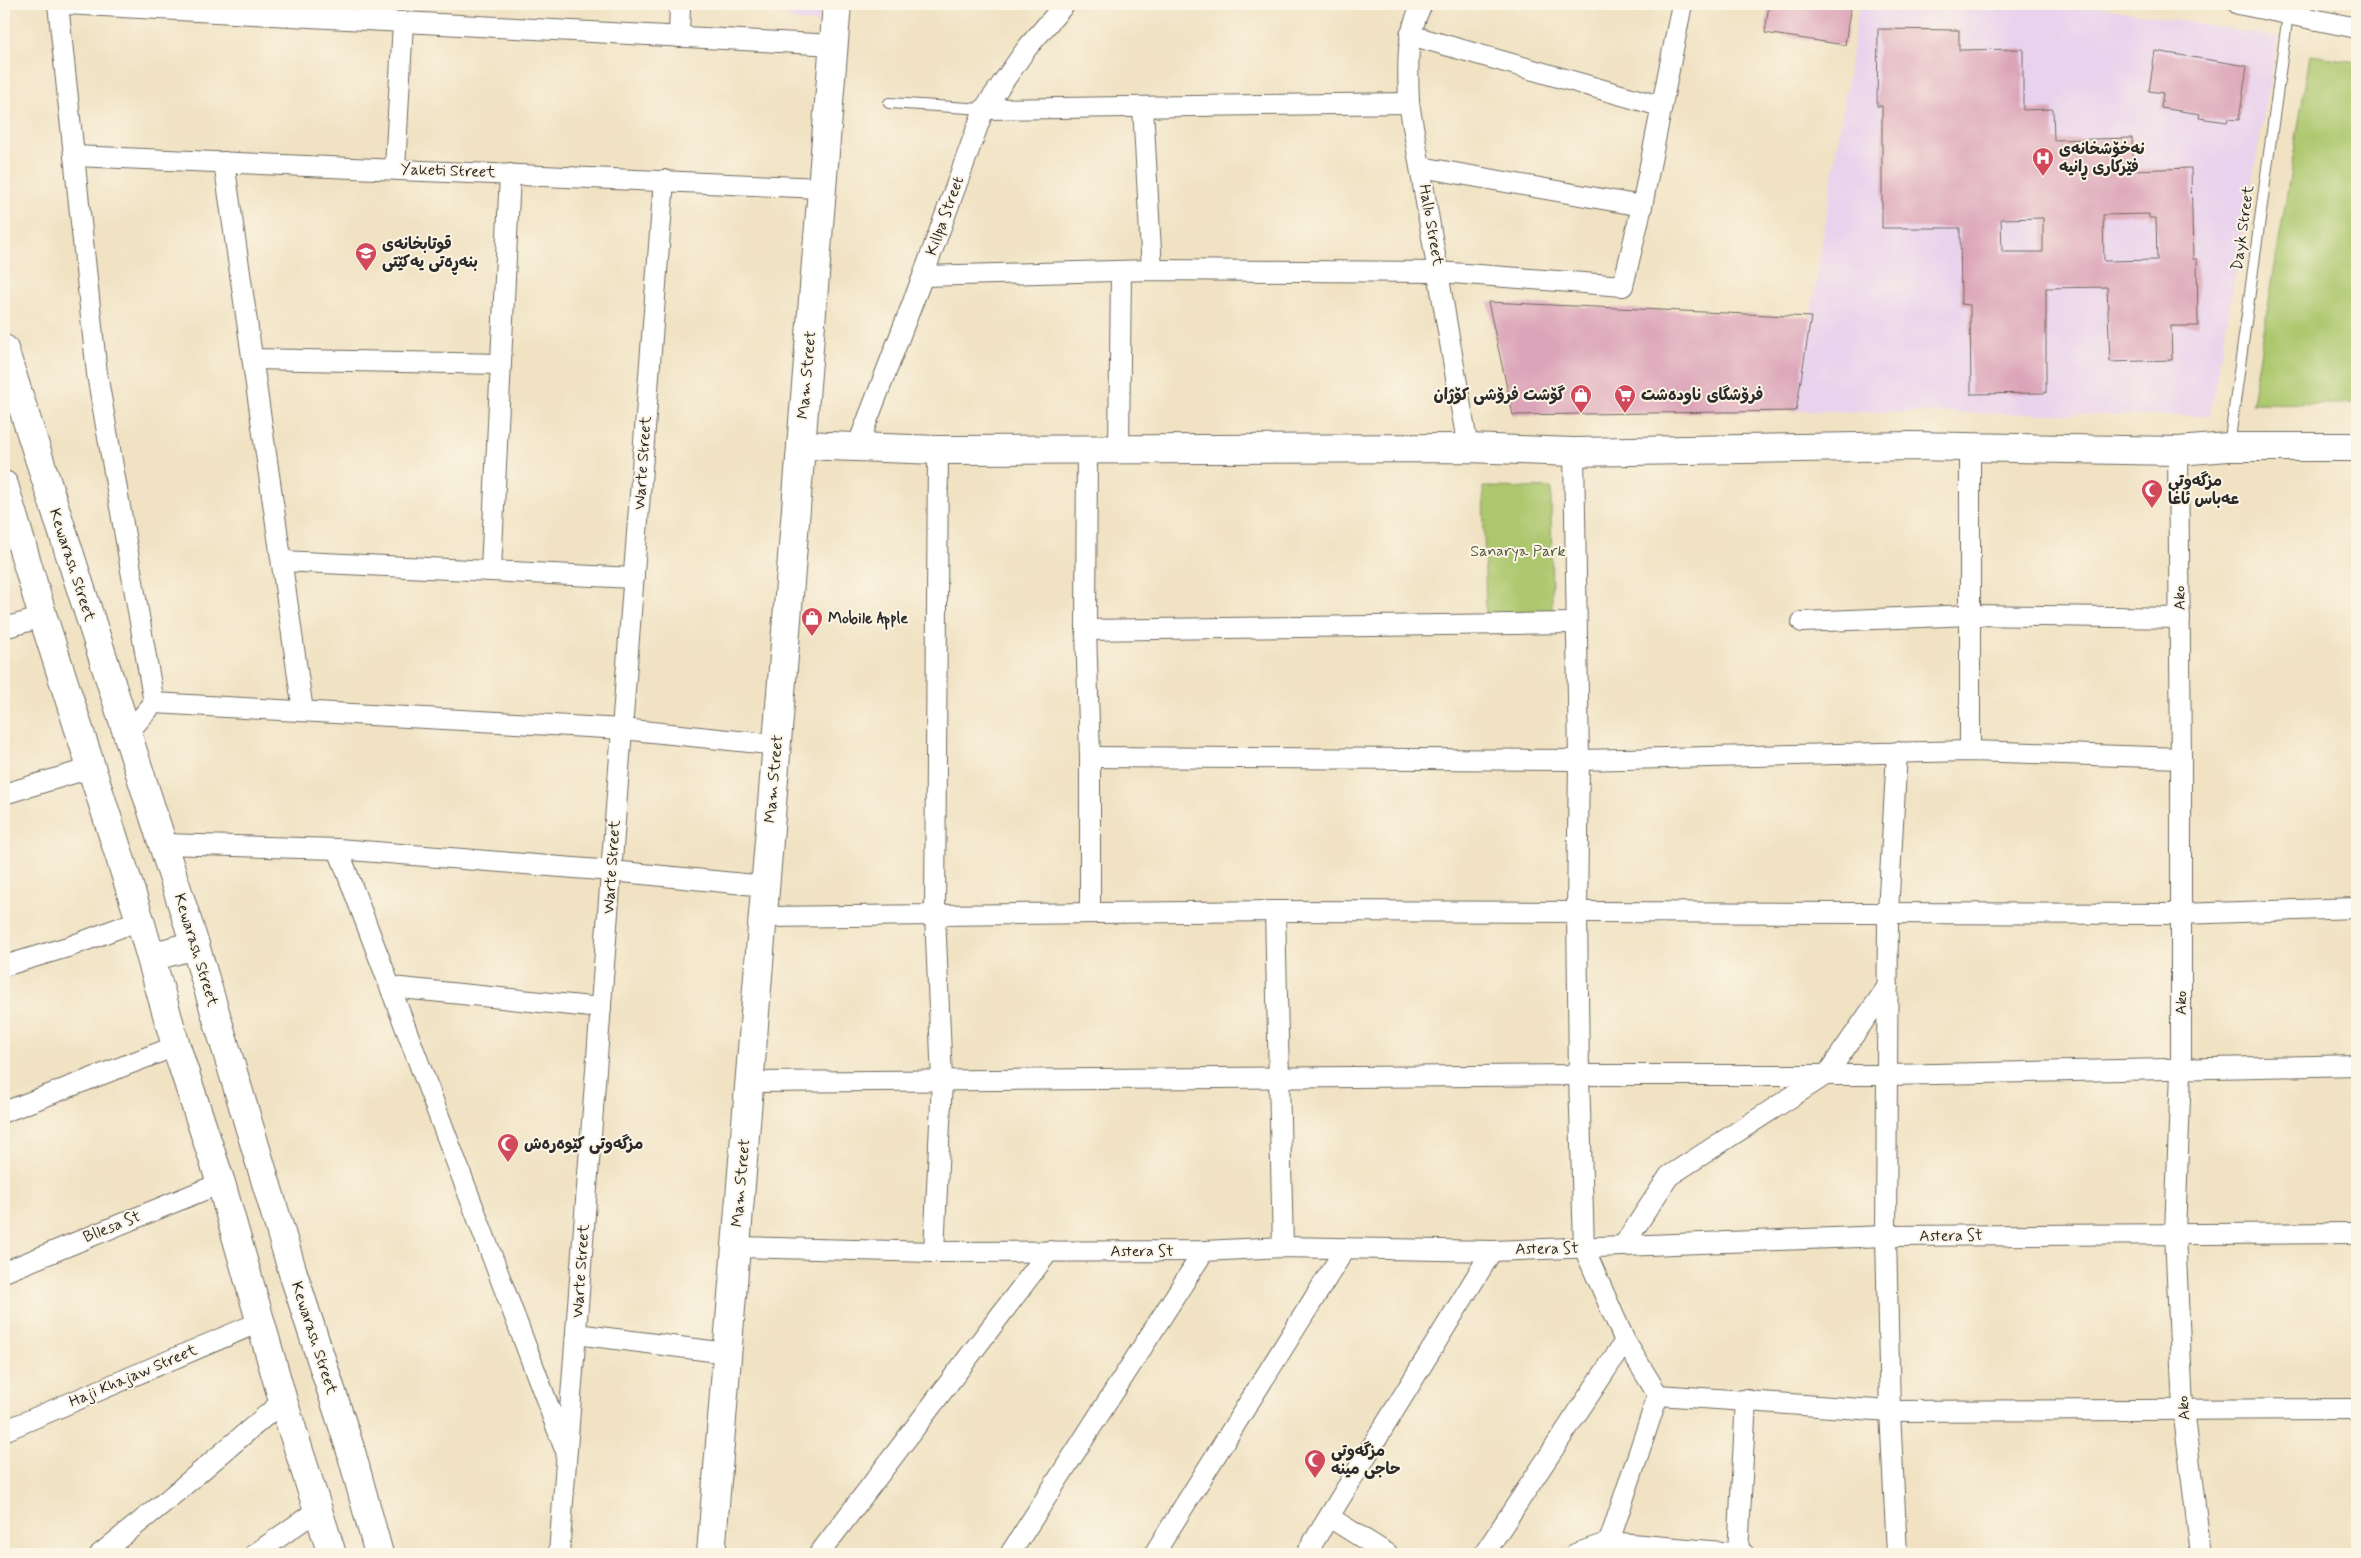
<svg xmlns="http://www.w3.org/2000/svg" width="2361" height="1558" font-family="Mynerve,'Playpen Sans Arabic',sans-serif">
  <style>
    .built { fill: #e9d2ed }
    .green { fill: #acc76d; stroke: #6c794c }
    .building { fill: #dca4b9; fill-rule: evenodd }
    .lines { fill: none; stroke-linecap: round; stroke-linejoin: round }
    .lane-casing { stroke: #706b60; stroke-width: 12 }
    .street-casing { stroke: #706b60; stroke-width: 22 }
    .secondary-casing { stroke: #706b60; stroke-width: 30 }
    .lane { stroke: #fff; stroke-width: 10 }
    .street { stroke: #fff; stroke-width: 20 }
    .secondary { stroke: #fff; stroke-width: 28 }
    .labels { text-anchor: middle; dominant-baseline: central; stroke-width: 4; stroke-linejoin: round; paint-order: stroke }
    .poi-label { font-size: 16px; font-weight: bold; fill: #2b2b2b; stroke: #fcf5e5; text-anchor: start }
    .street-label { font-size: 16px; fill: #2b2b2b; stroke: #fcf5e5 }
    .park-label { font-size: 16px; fill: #525a3f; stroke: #fcf5e5 }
  </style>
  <rect width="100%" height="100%" fill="#fcf5e5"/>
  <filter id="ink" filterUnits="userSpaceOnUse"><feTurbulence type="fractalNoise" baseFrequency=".02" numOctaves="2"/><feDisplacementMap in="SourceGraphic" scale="10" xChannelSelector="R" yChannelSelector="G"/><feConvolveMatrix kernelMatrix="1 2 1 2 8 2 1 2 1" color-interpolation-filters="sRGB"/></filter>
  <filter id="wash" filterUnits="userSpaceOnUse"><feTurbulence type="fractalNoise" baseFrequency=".0096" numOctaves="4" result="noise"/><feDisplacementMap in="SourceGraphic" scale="20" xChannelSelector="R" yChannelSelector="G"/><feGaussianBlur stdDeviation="1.12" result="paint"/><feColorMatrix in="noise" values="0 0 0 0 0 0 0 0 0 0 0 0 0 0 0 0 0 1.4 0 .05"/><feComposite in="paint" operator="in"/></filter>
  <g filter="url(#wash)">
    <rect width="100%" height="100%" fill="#f0e2c3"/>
    <g class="built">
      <path d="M786,4H822L818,23L790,20Z"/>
      <path d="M1859,4H2081L2278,37L2210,416L1796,411Z"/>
    </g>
    <g class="green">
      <path d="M2310,55L2357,62V403L2336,404L2252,403Z"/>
      <path d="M1483,487L1551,488L1552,615H1486Z"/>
    </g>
    <g id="blocks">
      <g class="building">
        <path d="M1769,4H1851L1845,45L1765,33Z"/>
        <path d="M1878,29L1959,30V50L2023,49V110L2053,109L2054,140L2132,138L2133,170L2191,168L2193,259H2197L2198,326H2171L2172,360L2110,362L2107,287L2046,288V393L1971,394L1970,305L1961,304L1960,228H1882V106H1877ZM2149,214V218H2156L2157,260L2104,261L2103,215ZM2043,218V252H2002L2001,219Z"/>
        <path d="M2155,51L2247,66L2239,120L2228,119L2227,122L2199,118L2200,114L2161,108L2163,93L2149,91Z"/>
        <path d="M1488,302L1811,317L1796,411L1513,415Z"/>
      </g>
    </g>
  </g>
  <g filter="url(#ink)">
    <use href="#blocks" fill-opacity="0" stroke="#706b60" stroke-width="1"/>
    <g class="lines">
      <g class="lane-casing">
        <g id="lane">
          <path d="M889,103L984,109"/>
          <path d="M2229,446L2288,14"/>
        </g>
      </g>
      <g class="street-casing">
        <g id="street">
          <path d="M58,4L97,374L154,703L126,735"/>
          <path d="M65,4L834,45"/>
          <path d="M1422,4C1405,37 1408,67 1409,103L1468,448"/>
          <path d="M2238,4L2357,28"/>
          <path d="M1410,35L1660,106"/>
          <path d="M679,37L680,4"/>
          <path d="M1143,107L1152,270"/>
          <path d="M984,109L1409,103"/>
          <path d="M74,156L822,188"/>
          <path d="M224,162L303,711"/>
          <path d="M1421,167L1642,206"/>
          <path d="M395,169L403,22"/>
          <path d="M923,276L1152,270L1439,272L1623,286L1642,206L1682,4"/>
          <path d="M253,359L501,364"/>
          <path d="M857,447L923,276L984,109L1027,48L1065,4"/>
          <path d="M1970,447V751"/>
          <path d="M1087,448L1086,630L1090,757V912"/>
          <path d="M1119,448L1121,271"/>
          <path d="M2178,451L2181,758V1070L2175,1234L2183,1409L2201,1554"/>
          <path d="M1574,452L1579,760L1577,911L1579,1075L1584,1248L1625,1341L1658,1395L1605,1554"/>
          <path d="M282,561L634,578"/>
          <path d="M491,570L510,174"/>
          <path d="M1802,622L1970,615L2180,618"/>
          <path d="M4,628L43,617"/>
          <path d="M1086,630L1576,623"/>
          <path d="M154,703L623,729L777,745"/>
          <path d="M1897,752L1888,913L1886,1236L1890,1411L1897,1554"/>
          <path d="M1090,757L1579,760L1970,751L2181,758"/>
          <path d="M4,794L91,768"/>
          <path d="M162,844L338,849L612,871L765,886"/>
          <path d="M338,849L564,1447"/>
          <path d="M1275,911L1283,1247"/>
          <path d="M763,917L1275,911L2180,914L2357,908"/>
          <path d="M4,966L71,946L140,920"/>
          <path d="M391,987L601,1008"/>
          <path d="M750,1082L1579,1075H1888L2357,1065"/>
          <path d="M4,1112L176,1046"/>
          <path d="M1623,1246L1669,1176L1827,1074L1888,986"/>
          <path d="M736,1247L934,1252L1204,1251L1283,1247L1492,1251L1886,1236L2357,1233"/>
          <path d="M934,1252L942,1080L935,914L938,450"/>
          <path d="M4,1272L221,1183"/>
          <path d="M576,1334L727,1353"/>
          <path d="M1658,1395L1890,1411L2357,1409"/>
          <path d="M4,1431L262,1321"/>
          <path d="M1329,1517L1388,1554"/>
          <path d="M100,1554L166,1501L283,1401"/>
          <path d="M255,1554L319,1509"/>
          <path d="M559,1554L664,180"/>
          <path d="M819,1554L1049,1251"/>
          <path d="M1010,1554L1204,1251"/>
          <path d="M1154,1554L1345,1249"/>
          <path d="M1306,1554L1492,1251"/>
          <path d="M1484,1554L1625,1341"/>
          <path d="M1575,1554L1609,1542L1744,1554"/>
          <path d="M1738,1554L1746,1399"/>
        </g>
      </g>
      <g class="secondary-casing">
        <g id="secondary">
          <path d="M4,349L195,945L293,1273L350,1448L379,1554"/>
          <path d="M801,445L938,450L1468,448L1574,452L1912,446L2178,451L2228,447H2357"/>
          <path d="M4,485L43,617L140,920L176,1046L221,1183L283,1401L332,1554"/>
          <path d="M151,957L195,945"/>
          <path d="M711,1554L837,4"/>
        </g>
      </g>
      <use href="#lane" class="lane"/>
      <use href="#street" class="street"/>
      <use href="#secondary" class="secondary"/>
    </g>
  </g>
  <defs>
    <g id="hospital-pin" transform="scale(1.125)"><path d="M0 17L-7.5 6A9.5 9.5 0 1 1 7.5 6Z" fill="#d1495b" stroke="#fcf5e5"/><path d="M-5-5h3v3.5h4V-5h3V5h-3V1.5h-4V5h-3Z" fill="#fff"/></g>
    <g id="school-pin" transform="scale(1.125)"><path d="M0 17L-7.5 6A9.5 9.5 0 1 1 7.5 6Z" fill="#d1495b" stroke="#fcf5e5"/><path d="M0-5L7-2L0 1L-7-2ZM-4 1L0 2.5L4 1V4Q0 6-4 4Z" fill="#fff"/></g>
    <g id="shop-pin" transform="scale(1.125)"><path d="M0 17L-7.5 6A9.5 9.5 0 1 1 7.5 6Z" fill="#d1495b" stroke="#fcf5e5"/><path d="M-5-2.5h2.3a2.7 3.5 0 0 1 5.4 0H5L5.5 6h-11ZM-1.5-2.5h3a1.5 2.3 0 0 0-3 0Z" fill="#fff"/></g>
    <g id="supermarket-pin" transform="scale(1.125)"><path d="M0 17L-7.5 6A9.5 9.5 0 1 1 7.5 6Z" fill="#d1495b" stroke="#fcf5e5"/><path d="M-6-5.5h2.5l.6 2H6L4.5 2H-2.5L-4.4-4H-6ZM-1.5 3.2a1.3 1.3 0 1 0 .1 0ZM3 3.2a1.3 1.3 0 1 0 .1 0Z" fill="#fff"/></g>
    <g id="mosque-pin" transform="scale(1.125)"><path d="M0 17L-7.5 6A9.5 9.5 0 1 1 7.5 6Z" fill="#d1495b" stroke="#fcf5e5"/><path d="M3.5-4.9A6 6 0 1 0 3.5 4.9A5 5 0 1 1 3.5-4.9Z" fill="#fff"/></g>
  </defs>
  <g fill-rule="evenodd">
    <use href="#hospital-pin" x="2043" y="158"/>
    <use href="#school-pin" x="366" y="253"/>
    <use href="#shop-pin" x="1581" y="395"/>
    <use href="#supermarket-pin" x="1625" y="395"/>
    <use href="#mosque-pin" x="2152" y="490"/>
    <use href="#shop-pin" x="812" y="618"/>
    <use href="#mosque-pin" x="508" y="1144"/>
    <use href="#mosque-pin" x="1315" y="1460"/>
  </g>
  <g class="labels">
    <g class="poi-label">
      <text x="2059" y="149">نەخۆشخانەی<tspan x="2059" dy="18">فێرکاری ڕانیە</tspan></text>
      <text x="382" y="244">قوتابخانەی<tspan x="382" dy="18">بنەڕەتی یەکێتی</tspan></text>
      <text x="1565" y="395" text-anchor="end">گۆشت فرۆشی کۆژان</text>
      <text x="1641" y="395">فرۆشگای ناوده‌شت</text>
      <text x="2168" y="481">مزگەوتی<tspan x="2168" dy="18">عەباس ئاغا</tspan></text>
      <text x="828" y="618">Mobile Apple</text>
      <text x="524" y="1144">مزگەوتی کێوەرەش</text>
      <text x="1331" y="1451">مزگەوتی<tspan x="1331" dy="18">حاجی مینە</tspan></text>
    </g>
    <g class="street-label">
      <text transform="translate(448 171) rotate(2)">Yaketi Street</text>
      <text transform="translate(945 216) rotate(-70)">Killpa Street</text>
      <text transform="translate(1431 225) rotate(80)">Hallo Street</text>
      <text transform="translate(2243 228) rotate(-82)">Dayk Street</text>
      <text transform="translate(807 375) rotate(-85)">Mam Street</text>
      <text transform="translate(643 463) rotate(-86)">Warte Street</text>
      <text transform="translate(72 565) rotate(72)">Kewarash Street</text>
      <text transform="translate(2180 598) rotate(-91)">Ako</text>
      <text transform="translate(774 779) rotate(-85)">Mam Street</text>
      <text transform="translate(612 867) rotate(-86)">Warte Street</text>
      <text transform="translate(196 950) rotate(73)">Kewarash Street</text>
      <text transform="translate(2181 1003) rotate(-90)">Ako</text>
      <text transform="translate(741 1183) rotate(-85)">Mam Street</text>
      <text transform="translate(112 1227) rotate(-22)">Bllesa St</text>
      <text transform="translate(1951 1236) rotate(-1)">Astera St</text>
      <text transform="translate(1547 1249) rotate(-1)">Astera St</text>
      <text x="1142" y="1251">Astera St</text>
      <text transform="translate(581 1271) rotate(-86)">Warte Street</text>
      <text transform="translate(314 1338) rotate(72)">Kewarash Street</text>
      <text transform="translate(133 1376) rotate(-23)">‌Haji Khajaw Street</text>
      <text transform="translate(2184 1408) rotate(-95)">Ako</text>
    </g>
    <g class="park-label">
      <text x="1518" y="551">Sanarya Park</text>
    </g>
  </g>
  <rect width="2361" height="1558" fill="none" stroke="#fcf5e5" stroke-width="20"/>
</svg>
